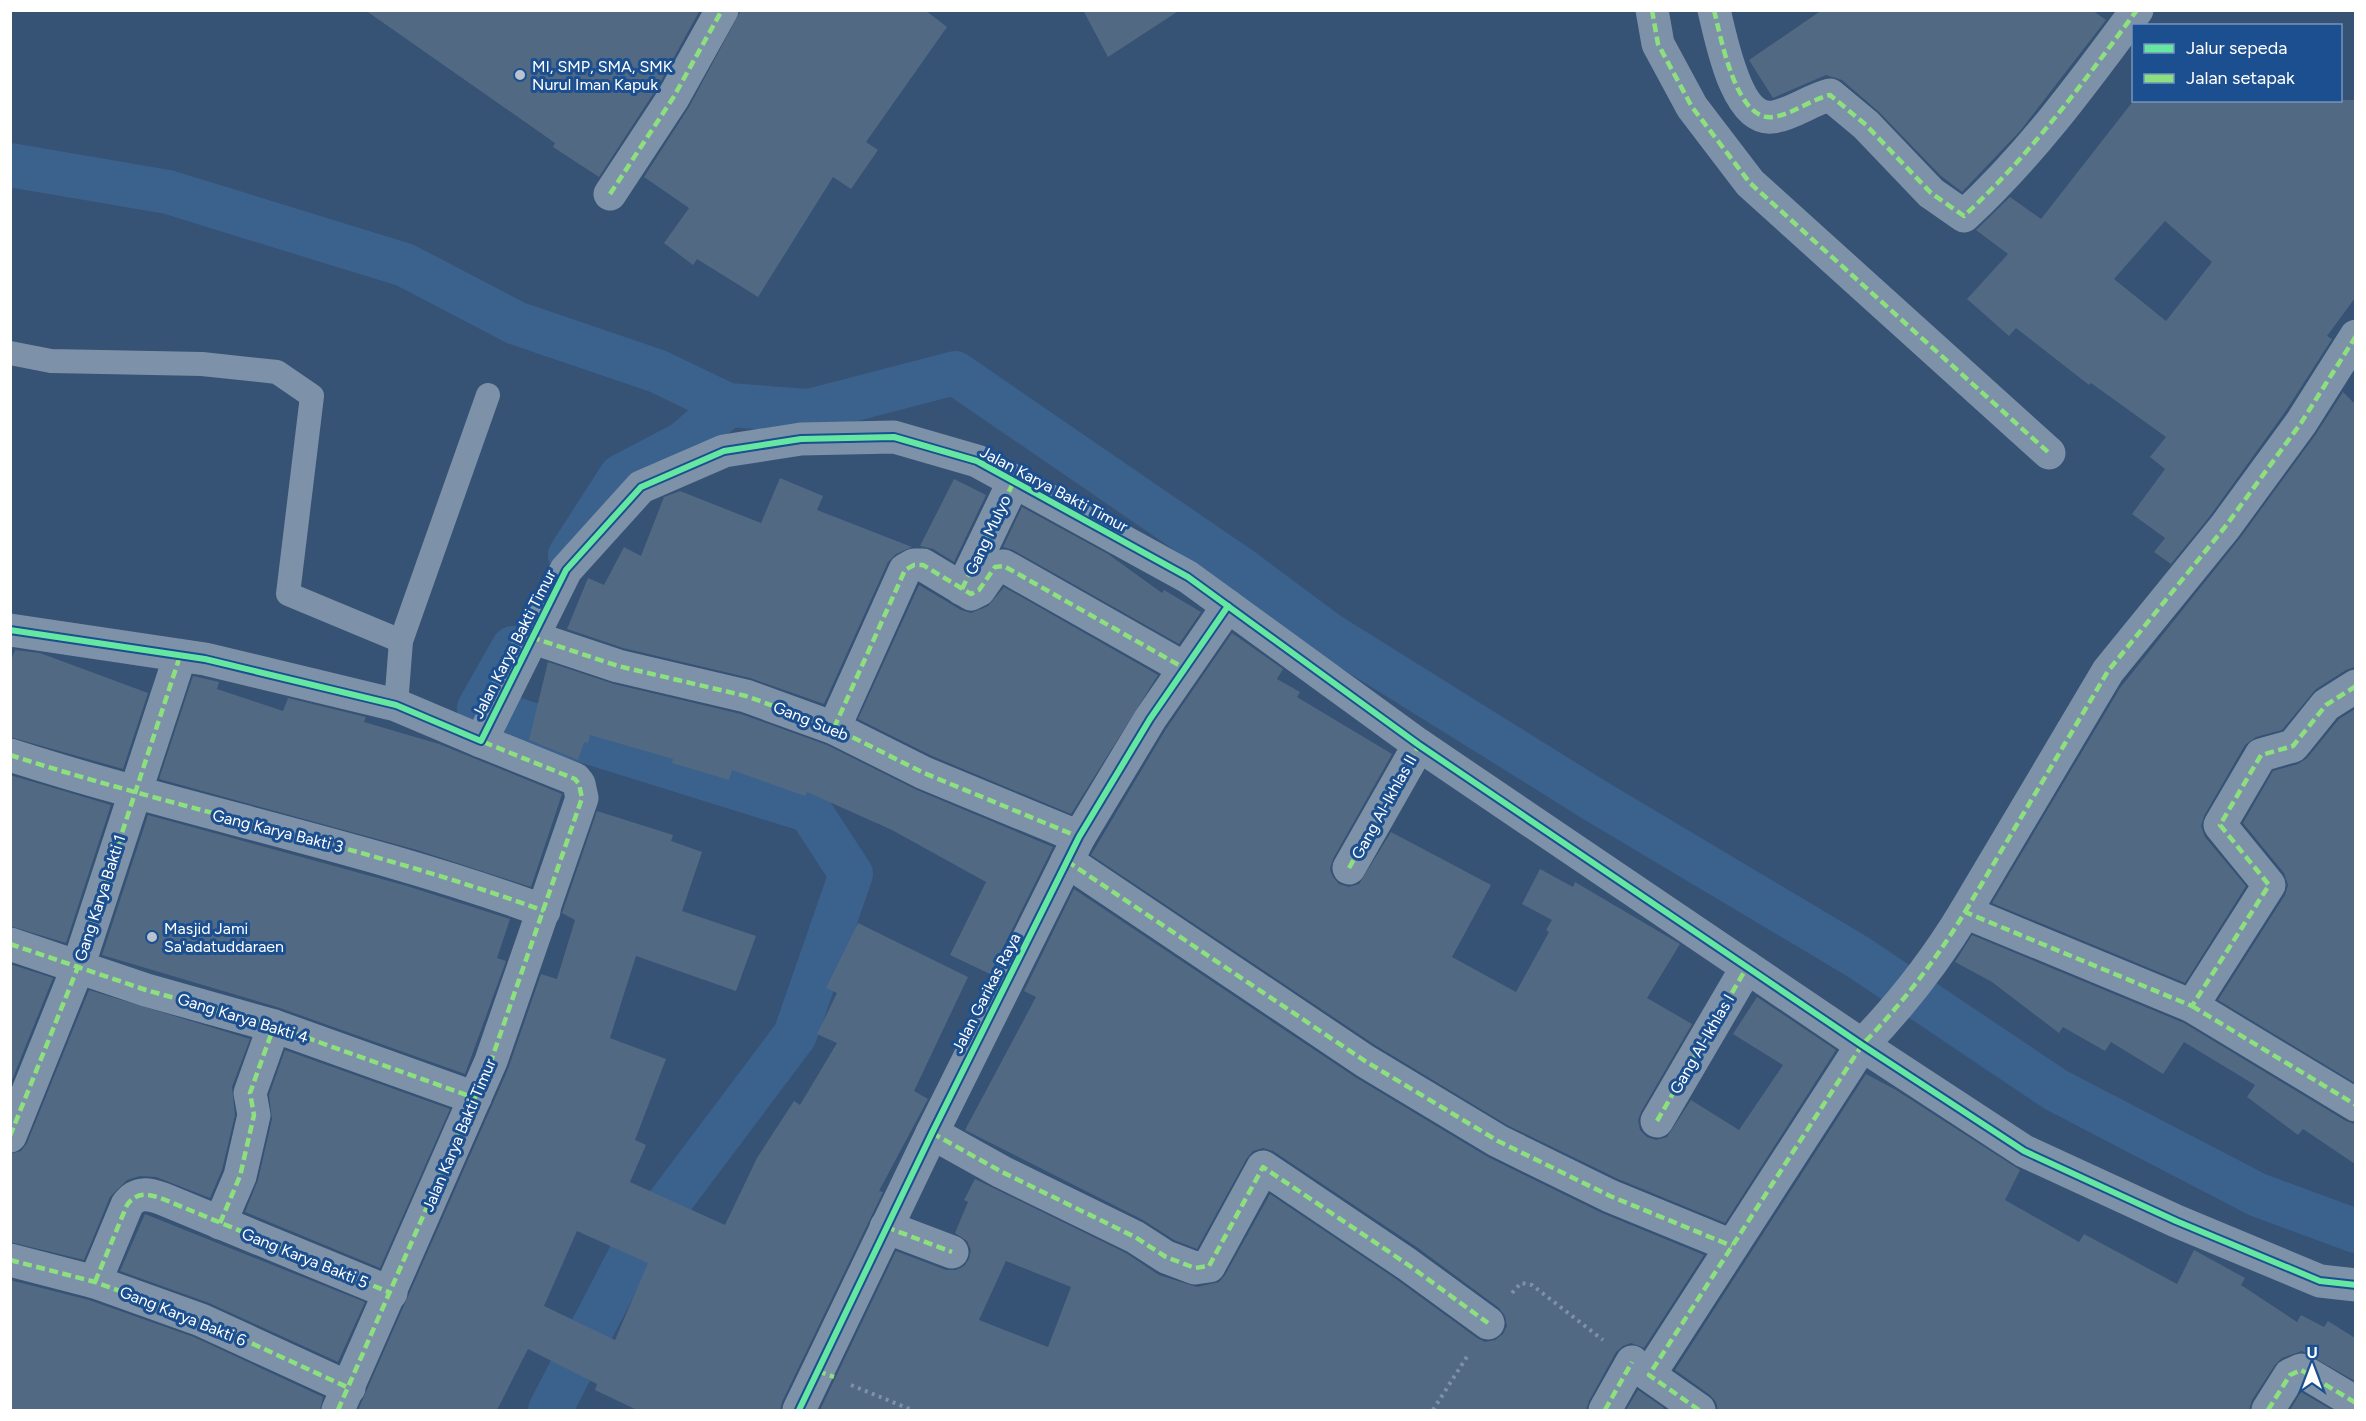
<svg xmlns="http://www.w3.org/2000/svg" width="2366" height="1421" font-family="Figtree,sans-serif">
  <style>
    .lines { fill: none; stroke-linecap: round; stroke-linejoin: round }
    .canal { stroke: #3b618d; stroke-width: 44 }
    .building { fill: #526984; fill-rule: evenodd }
    .path { stroke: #7d92a8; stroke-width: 4; stroke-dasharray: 3 4.5; stroke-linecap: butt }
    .service { stroke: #7d92a8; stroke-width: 24 }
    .minor { stroke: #7d92a8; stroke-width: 33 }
    .quiet { stroke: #8de07e; stroke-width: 4.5; stroke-dasharray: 9 4.5; stroke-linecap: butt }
    .cycleway-casing { stroke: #1b4f8f; stroke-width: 10 }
    .cycleway { stroke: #66e7a1; stroke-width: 6 }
    .poi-dot { fill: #b9c2ce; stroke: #1b4f8f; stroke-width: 2 }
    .labels { text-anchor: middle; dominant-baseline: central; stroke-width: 6; stroke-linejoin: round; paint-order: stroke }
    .poi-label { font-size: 16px; fill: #fff; stroke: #1b4f8f; text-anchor: start }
    .street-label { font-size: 16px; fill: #fff; stroke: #1b4f8f }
  </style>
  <rect width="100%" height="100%" fill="#365274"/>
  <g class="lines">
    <g class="canal">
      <path d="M10,165L168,192L405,265L516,323L657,371L728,405L809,411L955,373L1245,572L1328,634L1596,801L1858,957L2056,1090L2258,1195L2356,1231"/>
      <path d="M570,555L621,476L684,443L728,405"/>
      <path d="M513,648L479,708L810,811L851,874L795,1035L632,1252L550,1410"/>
    </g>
  </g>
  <g class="building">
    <path d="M365,10H700L657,88L599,177L553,147L555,143Z"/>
    <path d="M741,10H925L947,27L866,142L878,150L851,189L833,177L758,297L697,259L693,265L664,243L689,208L644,177L689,107Z"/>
    <path d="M1083,10H1180L1108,57Z"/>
    <path d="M1822,10H2092L2106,20L2020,131L1962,192L1940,175L1879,112L1842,80L1826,75L1773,98L1749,60Z"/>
    <path d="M2134,100H2355V298L2327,336L2332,339L2285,412L2210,516L2171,564L2154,552L2165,538L2132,514L2165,469L2150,457L2166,437L2091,383L2089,385L2016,328L2009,336L1967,299L2008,254L1976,230L2010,197L2041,219ZM2165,221L2212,262L2166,321L2114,279Z"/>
    <path d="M2343,392L2355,404V667L2346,670L2316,689L2282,730L2256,737L2245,745L2204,816L2201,826L2205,837L2246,886L2185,983L1992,903L2120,688L2240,538L2316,434Z"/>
    <path d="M780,478L823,496L817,510L912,547L896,554L888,562L824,704L750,678L623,648L567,629L588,578L604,585L624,547L641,556L664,497L680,491L761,523Z"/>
    <path d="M954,479L986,495L954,562L933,549L920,546Z"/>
    <path d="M1022,507L1108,554L1162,593L1164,590L1201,612L1179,644L1013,550L1003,547Z"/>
    <path d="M919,585L961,610L971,613L988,606L1004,587L1158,675L1071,814L932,756L858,719Z"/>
    <path d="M1232,633L1283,669L1277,679L1300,692L1297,697L1392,754L1333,859L1330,869L1333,877L1339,884L1349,887L1359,884L1391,832L1491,885L1452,957L1516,992L1549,932L1546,930L1552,920L1522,904L1540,869L1573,887L1575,882L1680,944L1647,998L1692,1024L1641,1112L1638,1120L1640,1130L1647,1137L1656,1140L1667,1137L1691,1100L1739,1130L1783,1065L1733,1034L1757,997L1836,1050L1725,1223L1618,1179L1507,1125L1375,1045L1091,855L1166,729Z"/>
    <path d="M15,650L40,653L148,693L123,769L10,737V663Z"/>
    <path d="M548,662L614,684L741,714L827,745L917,790L1053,847L990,974L950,955L986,882L892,830L807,792L805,796L732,770L729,780L672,763L673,759L590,735L588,743L584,742L578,760L529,740Z"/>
    <path d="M193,676L219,682L217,689L283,711L288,698L366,717L364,722L439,744L562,794L531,887L417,850L159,779Z"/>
    <path d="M2355,709V1083L2218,1000L2285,895L2288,885L2284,873L2243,823L2273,771L2298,764L2307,758L2339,719Z"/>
    <path d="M10,775L111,805L66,943L10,926Z"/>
    <path d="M597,811L673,835L671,841L702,852L682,911L756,936L736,991L636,956L610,1038L666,1059L635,1140L646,1145L630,1182L725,1225L757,1158L794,1101L800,1105L837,1043L817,1034L837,993L826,988L858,923L968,977L914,1091L928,1099L879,1191L883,1192L782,1402L780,1410H637L595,1390L597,1384L528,1349L497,1410H358L508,1069L541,974L557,979L575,920L562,913ZM577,1231L648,1263L615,1340L544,1306Z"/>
    <path d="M148,815L407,886L510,919L497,958L506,961L465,1074L280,1008L102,955Z"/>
    <path d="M1074,889L1355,1077L1488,1157L1602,1213L1704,1255L1644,1348L1631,1343L1623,1346L1616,1352L1589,1401L1586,1410H820L896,1251L946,1270H956L964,1266L969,1259L971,1250L967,1241L955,1233L968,1202L964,1200L975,1179L1126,1253L1159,1275L1197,1287L1219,1282L1225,1275L1270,1194L1396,1279L1477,1338L1485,1342L1495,1340L1503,1334L1507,1326L1505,1316L1499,1308L1418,1248L1273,1151L1263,1148L1253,1151L1247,1158L1197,1249L1174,1240L1143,1220L965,1130L1036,997L1024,991ZM1006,1261L1071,1287L1048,1347L979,1320Z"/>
    <path d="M1972,935L2184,1023L2346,1121L2355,1124V1164L2303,1129L2298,1135L2247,1097L2255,1085L2184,1042L2163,1074L2111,1042L2105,1051L2063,1027L2059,1033L1992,982L1955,962Z"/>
    <path d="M10,964L53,978L10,1085Z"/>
    <path d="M89,990L250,1039L232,1087L235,1115L222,1170L210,1198L156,1177L140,1176L127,1180L110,1197L84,1260L10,1242V1154L21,1151L27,1143Z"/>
    <path d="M285,1050L450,1109L380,1268L245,1212L258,1180L272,1119L269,1095Z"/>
    <path d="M1866,1074L1896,1090L2020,1170L2005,1200L2079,1242L2084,1234L2177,1284L2194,1250L2245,1278L2241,1285L2297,1322L2301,1315L2324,1327L2328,1321L2355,1338V1381L2302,1351L2282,1358L2275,1365L2252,1400L2249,1410H1718L1716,1402L1710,1395L1675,1370Z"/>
    <path d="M145,1214L365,1302L338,1362L209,1303L120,1271Z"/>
    <path d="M10,1280L89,1300L194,1337L323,1397L320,1410H10Z"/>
    <path d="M1638,1390L1664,1408L1662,1410H1626Z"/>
    <path d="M2301,1392L2332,1410H2290Z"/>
  </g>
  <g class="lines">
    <g class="path">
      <path d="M1512,1293L1521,1283L1532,1285L1603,1340"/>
      <path d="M851,1385L912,1410"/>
      <path d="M1433,1410L1468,1355"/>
    </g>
    <g class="service">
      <path d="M10,353L51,361L202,364L277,372L312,396L288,594L401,641"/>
      <path d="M396,705L401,641L488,395"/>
    </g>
    <g class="minor">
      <path d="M1652,10L1658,44L1692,107L1750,183L2049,453"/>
      <path d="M1714,10C1721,38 1736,122 1773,117C1793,114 1810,100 1830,95L1866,125L1931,193L1964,216C2031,154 2083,83 2137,10"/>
      <path d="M610,194L673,98L722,10"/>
      <path d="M962,589L1014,481"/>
      <path d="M10,630L205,659L396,705L481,741L566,570L641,487L724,451L801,439L894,437L977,461L1188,577L1419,745L1862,1045L2024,1151L2176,1221L2320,1281L2356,1285"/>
      <path d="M531,637L618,666L746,696L834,728L924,773L1079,837"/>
      <path d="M834,728L905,570L914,565H923L971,594L979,590L995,567L1004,566L1184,668"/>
      <path d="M10,755C187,812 370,847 544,911"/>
      <path d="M1067,861L1365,1061L1498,1141L1610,1196L1732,1246"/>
      <path d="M1349,868L1419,745"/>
      <path d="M1965,912L2108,671L2225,527L2301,423L2356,336"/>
      <path d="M10,944L146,990L274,1026L475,1098"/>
      <path d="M2192,1006L2356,1105"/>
      <path d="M1657,1121L1747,967"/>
      <path d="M932,1133L1002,1172L1135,1237L1166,1257L1195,1268L1209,1266L1263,1167L1407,1264L1488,1323"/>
      <path d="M10,1136L78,967L180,656"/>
      <path d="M220,1223L240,1176L254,1115L250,1093L274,1026"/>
      <path d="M886,1227L952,1252"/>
      <path d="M10,1260L95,1282L201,1320L349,1388"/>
      <path d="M95,1282L127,1205C137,1191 149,1194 163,1199L391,1293"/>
      <path d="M338,1410L491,1061L582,798L579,784L575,779L481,741"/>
      <path d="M799,1410L932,1133L1079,837L1150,719L1228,606"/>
      <path d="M1605,1410L1632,1362"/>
      <path d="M1699,1410L1649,1375L1862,1045C1901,1005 1936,960 1965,912L2192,1006L2269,885L2220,825L2261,755L2293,746L2326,705L2356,686"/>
      <path d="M2268,1410L2290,1375L2301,1370L2356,1403"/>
    </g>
    <g class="quiet">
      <path d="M1652,10L1658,44L1692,107L1750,183L2049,453"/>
      <path d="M1714,10C1721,38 1736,122 1773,117C1793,114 1810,100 1830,95L1866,125L1931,193L1964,216C2031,154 2083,83 2137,10"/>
      <path d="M610,194L673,98L722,10"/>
      <path d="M962,589L1014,481"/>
      <path d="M531,637L618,666L746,696L834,728L924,773L1079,837"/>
      <path d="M834,728L905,570L914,565H923L971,594L979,590L995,567L1004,566L1184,668"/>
      <path d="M10,755C187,812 370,847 544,911"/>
      <path d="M1067,861L1365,1061L1498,1141L1610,1196L1732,1246"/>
      <path d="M1349,868L1419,745"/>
      <path d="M1965,912L2108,671L2225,527L2301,423L2356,336"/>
      <path d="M10,944L146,990L274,1026L475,1098"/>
      <path d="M2192,1006L2356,1105"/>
      <path d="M1657,1121L1747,967"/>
      <path d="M932,1133L1002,1172L1135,1237L1166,1257L1195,1268L1209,1266L1263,1167L1407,1264L1488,1323"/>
      <path d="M10,1136L78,967L180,656"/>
      <path d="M220,1223L240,1176L254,1115L250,1093L274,1026"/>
      <path d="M886,1227L952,1252"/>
      <path d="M10,1260L95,1282L201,1320L349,1388"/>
      <path d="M95,1282L127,1205C137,1191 149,1194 163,1199L391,1293"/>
      <path d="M817,1371L834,1377"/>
      <path d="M338,1410L491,1061L582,798L579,784L575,779L481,741"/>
      <path d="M1605,1410L1632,1362"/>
      <path d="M1699,1410L1649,1375L1862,1045C1901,1005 1936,960 1965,912L2192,1006L2269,885L2220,825L2261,755L2293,746L2326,705L2356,686"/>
      <path d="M2268,1410L2290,1375L2301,1370L2356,1403"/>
    </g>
    <g class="cycleway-casing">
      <g id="cycleway">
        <path d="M10,630L205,659L396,705L481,741L566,570L641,487L724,451L801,439L894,437L977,461L1188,577L1419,745L1862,1045L2024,1151L2176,1221L2320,1281L2356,1285"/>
        <path d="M799,1410L932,1133L1079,837L1150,719L1228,606"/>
      </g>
    </g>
    <use href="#cycleway" class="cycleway"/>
  </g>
  <g class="poi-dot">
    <circle cx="520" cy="75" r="6"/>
    <circle cx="152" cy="937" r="6"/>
  </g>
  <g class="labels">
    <g class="poi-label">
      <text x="532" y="66">MI, SMP, SMA, SMK<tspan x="532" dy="18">Nurul Iman Kapuk</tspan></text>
      <text x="164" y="928">Masjid Jami<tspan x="164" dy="18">Sa'adatuddaraen</tspan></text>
    </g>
    <g class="street-label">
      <text transform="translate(1054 489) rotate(28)">Jalan Karya Bakti Timur</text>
      <text transform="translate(988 535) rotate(-65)">Gang Mulyo</text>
      <text transform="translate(514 644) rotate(-63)">Jalan Karya Bakti Timur</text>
      <text transform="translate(811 721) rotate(22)">Gang Sueb</text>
      <text transform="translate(1384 807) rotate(-61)">Gang Al-Ikhlas II</text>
      <text transform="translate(278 831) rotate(14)">Gang Karya Bakti 3</text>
      <text transform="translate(100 898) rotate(-72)">Gang Karya Bakti 1</text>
      <text transform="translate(986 993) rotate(-63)">Jalan Garikas Raya</text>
      <text transform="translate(243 1018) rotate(17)">Gang Karya Bakti 4</text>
      <text transform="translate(1702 1044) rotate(-60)">Gang Al-Ikhlas I</text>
      <text transform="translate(459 1135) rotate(-67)">Jalan Karya Bakti Timur</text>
      <text transform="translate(305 1258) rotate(22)">Gang Karya Bakti 5</text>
      <text transform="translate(183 1316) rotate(22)">Gang Karya Bakti 6</text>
    </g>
  </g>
  <rect width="2366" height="1421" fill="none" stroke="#ffffff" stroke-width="24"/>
  <rect x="2132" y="24" width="210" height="78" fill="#1b4f8f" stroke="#7695bc" stroke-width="1.5"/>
  <rect x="2144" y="44" width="30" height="9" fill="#66e7a1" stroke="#7695bc" stroke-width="1.5"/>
  <text x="2186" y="54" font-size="18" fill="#ffffff">Jalur sepeda</text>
  <rect x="2144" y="74" width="30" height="9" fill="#8de07e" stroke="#7695bc" stroke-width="1.5"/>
  <text x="2186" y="84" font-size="18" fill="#ffffff">Jalan setapak</text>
  <g transform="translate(2312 1367)" stroke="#1b4f8f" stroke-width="4.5" paint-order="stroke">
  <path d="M0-4.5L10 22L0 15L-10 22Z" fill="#ffffff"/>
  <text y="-9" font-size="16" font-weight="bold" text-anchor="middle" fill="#ffffff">U</text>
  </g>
</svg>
